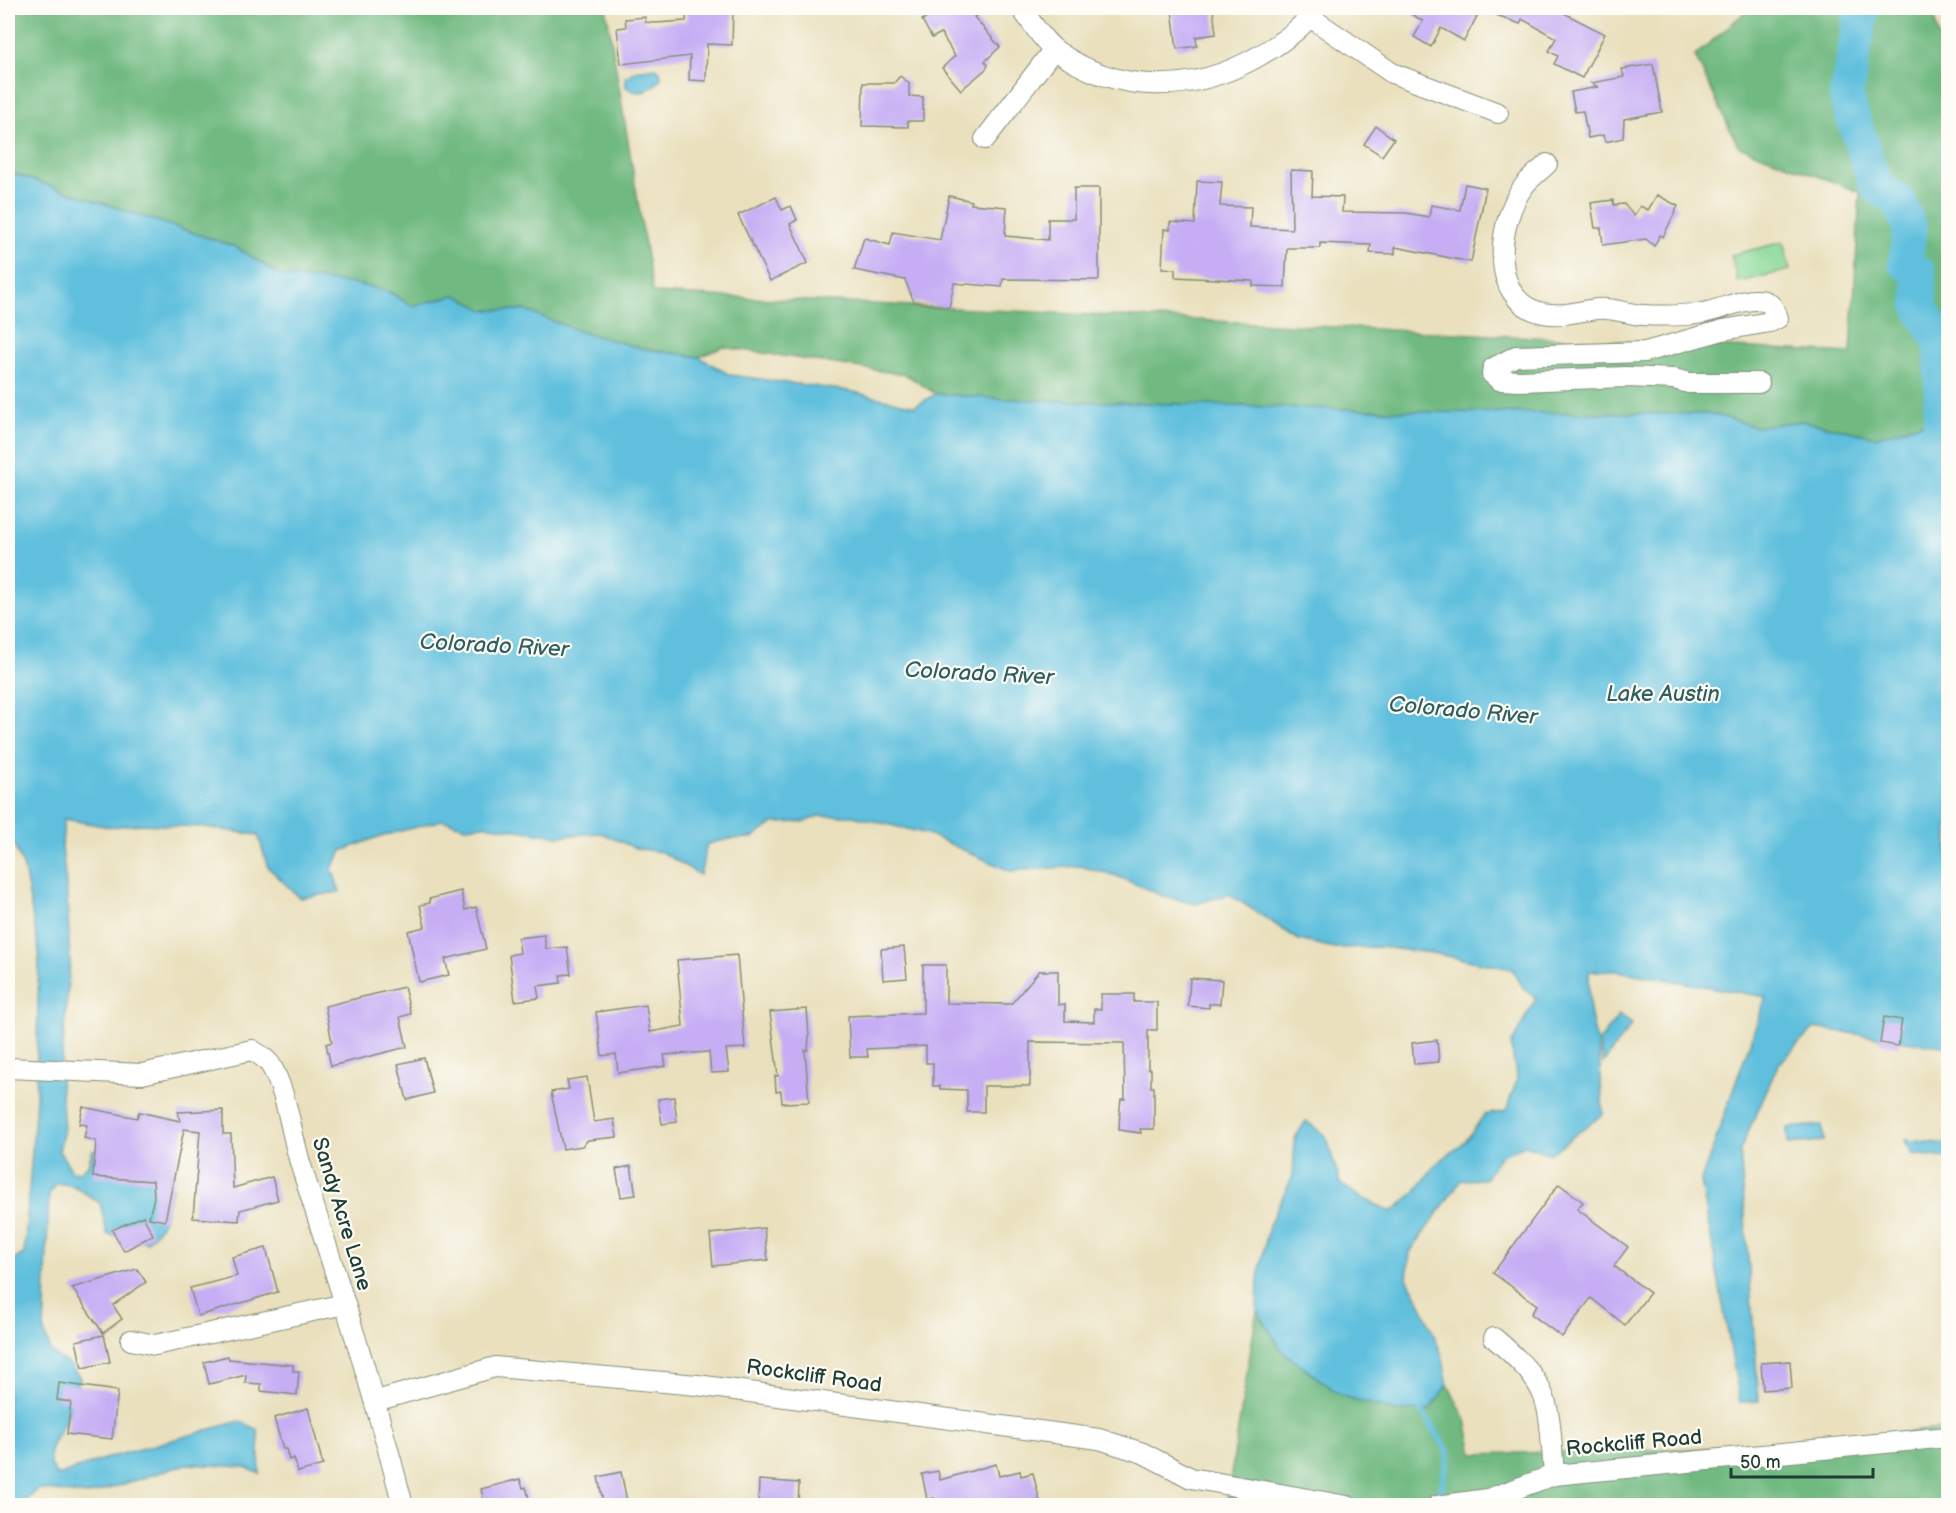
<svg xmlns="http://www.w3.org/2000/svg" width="1956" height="1513" font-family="'Balsamiq Sans',sans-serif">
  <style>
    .green { fill: #8bd997; stroke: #558b66; stroke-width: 1.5 }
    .forest { fill: #70b980; stroke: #487b5a; stroke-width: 1.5 }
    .water { fill: #5fbfdd; stroke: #3f7e88; stroke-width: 1.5 }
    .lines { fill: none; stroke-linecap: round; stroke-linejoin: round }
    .stream { stroke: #5fbfdd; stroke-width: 6 }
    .river { stroke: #5fbfdd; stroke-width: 34 }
    .building { fill: #c6adf4 }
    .minor-casing { stroke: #848e78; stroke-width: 22 }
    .minor { stroke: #fff; stroke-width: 20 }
    .labels { text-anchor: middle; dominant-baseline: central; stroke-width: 4.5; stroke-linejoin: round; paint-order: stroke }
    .street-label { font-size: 21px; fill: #1f3d34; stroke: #fdfcf7 }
    .water-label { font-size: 22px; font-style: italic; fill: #2f5e5e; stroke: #fdfcf7 }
  </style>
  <rect width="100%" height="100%" fill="#fdfcf7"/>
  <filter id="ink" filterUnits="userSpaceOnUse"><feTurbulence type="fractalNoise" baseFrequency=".0167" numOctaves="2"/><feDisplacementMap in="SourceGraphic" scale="12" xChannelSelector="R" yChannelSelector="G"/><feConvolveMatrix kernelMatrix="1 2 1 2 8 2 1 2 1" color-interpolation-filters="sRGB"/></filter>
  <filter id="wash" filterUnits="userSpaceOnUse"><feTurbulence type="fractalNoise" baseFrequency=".008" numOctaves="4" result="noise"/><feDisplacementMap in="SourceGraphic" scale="24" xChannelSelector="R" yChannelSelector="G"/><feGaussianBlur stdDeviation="1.35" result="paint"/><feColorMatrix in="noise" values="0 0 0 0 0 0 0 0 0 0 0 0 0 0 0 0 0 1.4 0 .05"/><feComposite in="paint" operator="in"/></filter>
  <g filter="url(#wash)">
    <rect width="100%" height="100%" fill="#eae0bd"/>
    <path class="green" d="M1783,242L1790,270L1738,282L1731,255Z"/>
    <g class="forest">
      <path d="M8,8H606L653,293L1851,353L1860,192L1738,146L1695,56L1750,8H1932L1948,76V416L1875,437L1803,421L1756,427L1713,414L1438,412L1005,399L936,394L907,375L723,347L699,357L644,349L581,332L524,310H484L456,295L412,306L389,292L357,284L281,276L236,247L8,172Z"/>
      <path d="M1257,1310L1283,1352L1342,1396L1396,1411L1430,1410L1448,1385L1466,1420L1473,1454L1764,1447L1948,1428V1505L1226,1506Z"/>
    </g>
    <g class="water">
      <path d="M656,68L660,71L661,78C652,90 640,97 626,87L625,76H630L634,71Z"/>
      <path d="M8,172L236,247L281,276L357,284L389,292L412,306L456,295L484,310H524L581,332L644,349L699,357L730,375L849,391L915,406L936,394L1005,399L1438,412L1713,414L1756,427L1803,421L1875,437L1948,416V1047L1814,1028L1778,1065L1740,1150L1759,1401L1740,1402L1701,1181L1766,997L1618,971H1589L1590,1011L1599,1053L1603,1114L1550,1154L1525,1145L1501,1155L1485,1179L1461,1180L1410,1252L1407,1278L1423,1308L1442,1355L1448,1385L1430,1410L1396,1411L1342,1396L1283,1352L1257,1310L1258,1278L1269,1225L1293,1176L1295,1138L1306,1121L1326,1136L1340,1183L1360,1197L1392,1212L1416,1191L1435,1165L1466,1141L1484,1115L1506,1111L1517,1080L1511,1045L1536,998L1524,989L1512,969L1432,953L1380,947L1334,948L1299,940L1229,894L1196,904L1163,896L1117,876L1080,866L1010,871L928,834L853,816H819L804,822L774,823L752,838L729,839L707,844L700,875L662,852L635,848L601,833L558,836L484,825L466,827L442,820L375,838L342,851L332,868L340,892L300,898L268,867L258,835L203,827L141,824L110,827L64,819L62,846L67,895L70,962L60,1080L64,1129L59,1151L72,1171L80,1172L88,1165L93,1150L135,1152L172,1189L161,1226L147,1242L107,1234L100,1203L74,1186L57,1183L49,1194L44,1332L51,1352L71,1366L80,1378C75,1392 72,1406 66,1419C56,1441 40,1451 57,1476L104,1459L240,1421L258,1430L260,1474L245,1467L187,1464L89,1495L38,1489L27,1500L29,1505H8V1262L24,1254L36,1099L39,952L24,868L8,831Z"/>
      <path d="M1619,1015L1632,1024L1603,1063L1599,1042Z"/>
      <path d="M1822,1125L1824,1141L1788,1144L1787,1128Z"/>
      <path d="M1905,1140L1948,1144V1158L1912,1154Z"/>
    </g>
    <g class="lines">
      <path class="stream" d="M1418,1406L1449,1452L1438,1502"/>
      <path class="river" d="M1862,8L1846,97L1876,186L1899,201L1910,228L1905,263L1919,273L1920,307L1942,346L1939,466"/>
    </g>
    <g id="blocks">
      <g class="building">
        <path d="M687,8H733L732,45L707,44L706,81L689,80L690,56L621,64L617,28L626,27L625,19L645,17V22L656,23L686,21Z"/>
        <path d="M934,8H991L974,17L1000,47L985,61L988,65L986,69L961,90L942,68L955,56L941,33L932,38L922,20L937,12Z"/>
        <path d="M1189,8H1213L1216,34L1196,37L1197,46L1177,49L1172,10Z"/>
        <path d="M1401,8H1554L1605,34L1582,78L1554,64L1558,56L1549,51L1556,38L1522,19L1520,24L1481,9L1464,41L1441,28L1431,47L1414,37L1423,21Z"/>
        <path d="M1653,64L1662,112L1624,119L1623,138L1605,142L1603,135L1588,138L1583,111L1575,112L1571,92L1598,87L1591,83L1624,77L1622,69Z"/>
        <path d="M900,76L909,83V96L923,97V121H908V127L862,126L863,83H894Z"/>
        <path d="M1376,126L1394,139L1382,156L1364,144Z"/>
        <path d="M1291,170L1313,171L1312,196L1343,197L1342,212L1406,213L1429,217L1431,205L1460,210L1465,184L1486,188L1471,262L1395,247V254L1370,253L1371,245L1320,243V248H1287L1285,287L1253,286V281L1175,277V269L1162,268L1164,229L1170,230V222L1195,224L1197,181L1222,182L1220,206L1251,207L1250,227L1292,229Z"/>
        <path d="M1074,188H1099V280L1003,279L1002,287L954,283L949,308L914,302L905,280L854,270L864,238L890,245L893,232L940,240L949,196L972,201L971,204L1007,207L1005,236L1048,240V219H1074Z"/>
        <path d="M1657,195L1678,206L1663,237L1660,235L1654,246L1646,239L1603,245L1601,228H1595L1591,203L1613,200L1614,205L1624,204L1634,216L1640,206L1648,210Z"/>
        <path d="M776,197L782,210L791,206L797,220L790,224L808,263L770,281L738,215Z"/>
        <path d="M461,891L465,910L476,907L486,949L445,959L449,975L419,982L408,931L425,927L420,905L430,903L429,899Z"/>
        <path d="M544,935L546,949L567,947L571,974L560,975L561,983L537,986L539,998L515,1001L509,955L520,953L518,938Z"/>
        <path d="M904,947L907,978L883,980L881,949Z"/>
        <path d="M737,955L745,1048L726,1049L729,1072L711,1073L709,1052L664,1055L666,1066L618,1073L616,1054L602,1056L596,1012L646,1005L650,1032L683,1026L677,960Z"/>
        <path d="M923,965H946V1003L1011,1004L1039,971H1058V1005L1065,1004V1021L1094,1022V1009H1101V994H1134V1002H1157V1030H1148V1069H1151V1087H1154V1129H1140L1141,1133L1119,1130L1120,1107L1121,1099H1125L1124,1043L1030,1042V1086H984V1112H967V1090L940,1089V1086H933V1063H926V1046L867,1049L868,1057H850L848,1016L923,1013Z"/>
        <path d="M1190,978L1222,980L1220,1004H1209V1008L1188,1006Z"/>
        <path d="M404,987L411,1014L400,1017L407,1047L331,1066L326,1044L332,1042L325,1006Z"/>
        <path d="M807,1009L809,1037L808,1050H805L809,1102L782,1103L781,1091L776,1092L775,1076H778L770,1012Z"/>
        <path d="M1884,1017L1902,1020L1898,1046L1880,1043Z"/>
        <path d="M1437,1040L1439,1062L1414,1064L1412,1043Z"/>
        <path d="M424,1058L433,1093L407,1100L398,1064Z"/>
        <path d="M587,1077L594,1122L614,1119L617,1137L588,1140L582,1146L563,1149L551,1092L569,1089L567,1080Z"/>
        <path d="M674,1097L677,1122L662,1124L658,1099Z"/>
        <path d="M83,1107L137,1118L139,1112L180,1121L178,1112L223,1110V1134H231L233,1188L272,1177L278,1200L240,1210L239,1221L193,1218L200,1131L184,1129L165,1221L149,1218L154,1197L153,1181L93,1177L96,1141L84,1138L87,1125L79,1124Z"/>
        <path d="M631,1166L636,1195L621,1197L616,1169Z"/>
        <path d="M1559,1184L1583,1202L1577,1209L1628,1247L1614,1266L1650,1293L1625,1325L1591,1298L1562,1337L1531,1314L1537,1305L1493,1273Z"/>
        <path d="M143,1216L153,1235L124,1251L112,1230Z"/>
        <path d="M764,1228L768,1260L713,1266L710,1234Z"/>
        <path d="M266,1248L278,1292L198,1316L190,1288L237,1276L232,1257Z"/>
        <path d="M137,1269L146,1282L113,1305L122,1319L103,1333L72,1288Z"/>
        <path d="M104,1335L110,1362L82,1368L76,1341Z"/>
        <path d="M228,1356L229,1359L293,1365V1371H299L297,1395L261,1391V1384L245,1383L246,1375L209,1384L204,1362Z"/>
        <path d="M1790,1361L1792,1388L1763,1390L1761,1363Z"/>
        <path d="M59,1383L118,1391L112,1439L67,1434L71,1402L57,1400Z"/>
        <path d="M308,1408L323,1465L298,1472L294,1458L289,1460L286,1449H283L274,1418Z"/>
        <path d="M996,1464L999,1476L1020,1471L1021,1476L1033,1473L1041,1506H935L934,1498L927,1500L922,1474L938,1471L940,1480Z"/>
        <path d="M621,1472L628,1506H604L598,1477Z"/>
        <path d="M520,1479L523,1488L526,1487L531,1506H485L481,1489Z"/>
        <path d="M759,1480L799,1483L798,1506H758Z"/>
      </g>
    </g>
  </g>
  <g filter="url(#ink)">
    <use href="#blocks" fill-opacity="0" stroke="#848e78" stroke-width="1.5"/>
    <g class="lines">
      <g class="minor-casing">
        <g id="minor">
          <path d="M1021,8C1031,21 1042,40 1055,50C1118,95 1192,94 1257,57C1278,45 1304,28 1316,8"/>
          <path d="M1310,17L1392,73L1498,113"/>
          <path d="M985,139L1054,49"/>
          <path d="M1547,164C1540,171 1530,178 1524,186C1498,220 1487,301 1543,313C1564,317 1578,311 1597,309C1611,307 1628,314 1642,315C1661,316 1683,316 1702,313C1720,311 1745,296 1764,301C1771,303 1776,311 1778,318L1770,322L1723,330L1645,352L1516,356L1493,368L1492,374L1499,380L1520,381L1626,377L1674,379L1689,383H1759"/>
          <path d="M8,1068L142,1074L252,1050C259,1054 265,1058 270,1064C288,1094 291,1136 302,1169C338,1281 374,1392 403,1506"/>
          <path d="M1494,1338C1554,1389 1548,1401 1554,1475"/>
          <path d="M131,1340L155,1345L345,1304"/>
          <path d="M376,1401L495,1367L697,1385L1099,1439L1143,1453L1191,1478L1347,1506"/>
          <path d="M1437,1506L1488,1499L1554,1475L1948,1437"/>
        </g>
      </g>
      <use href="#minor" class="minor"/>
    </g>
  </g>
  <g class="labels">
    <g class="street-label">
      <text transform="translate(342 1214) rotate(73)">Sandy Acre Lane</text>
      <text transform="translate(814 1376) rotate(8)">Rockcliff Road</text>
      <text transform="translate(1634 1443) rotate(-5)">Rockcliff Road</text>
    </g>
    <g class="water-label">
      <text transform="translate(494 646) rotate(3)">Colorado River</text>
      <text transform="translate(979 674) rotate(3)">Colorado River</text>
      <text x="1663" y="694">Lake Austin</text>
      <text transform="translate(1463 711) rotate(5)">Colorado River</text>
    </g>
  </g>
  <rect width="1956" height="1513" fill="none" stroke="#fdfcf7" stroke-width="30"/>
  <path d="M1731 1468v9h142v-9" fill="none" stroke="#1f3d34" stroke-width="3"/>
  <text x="1740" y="1468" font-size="18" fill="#1f3d34" stroke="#fdfcf7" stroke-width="4.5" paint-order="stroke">50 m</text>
</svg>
